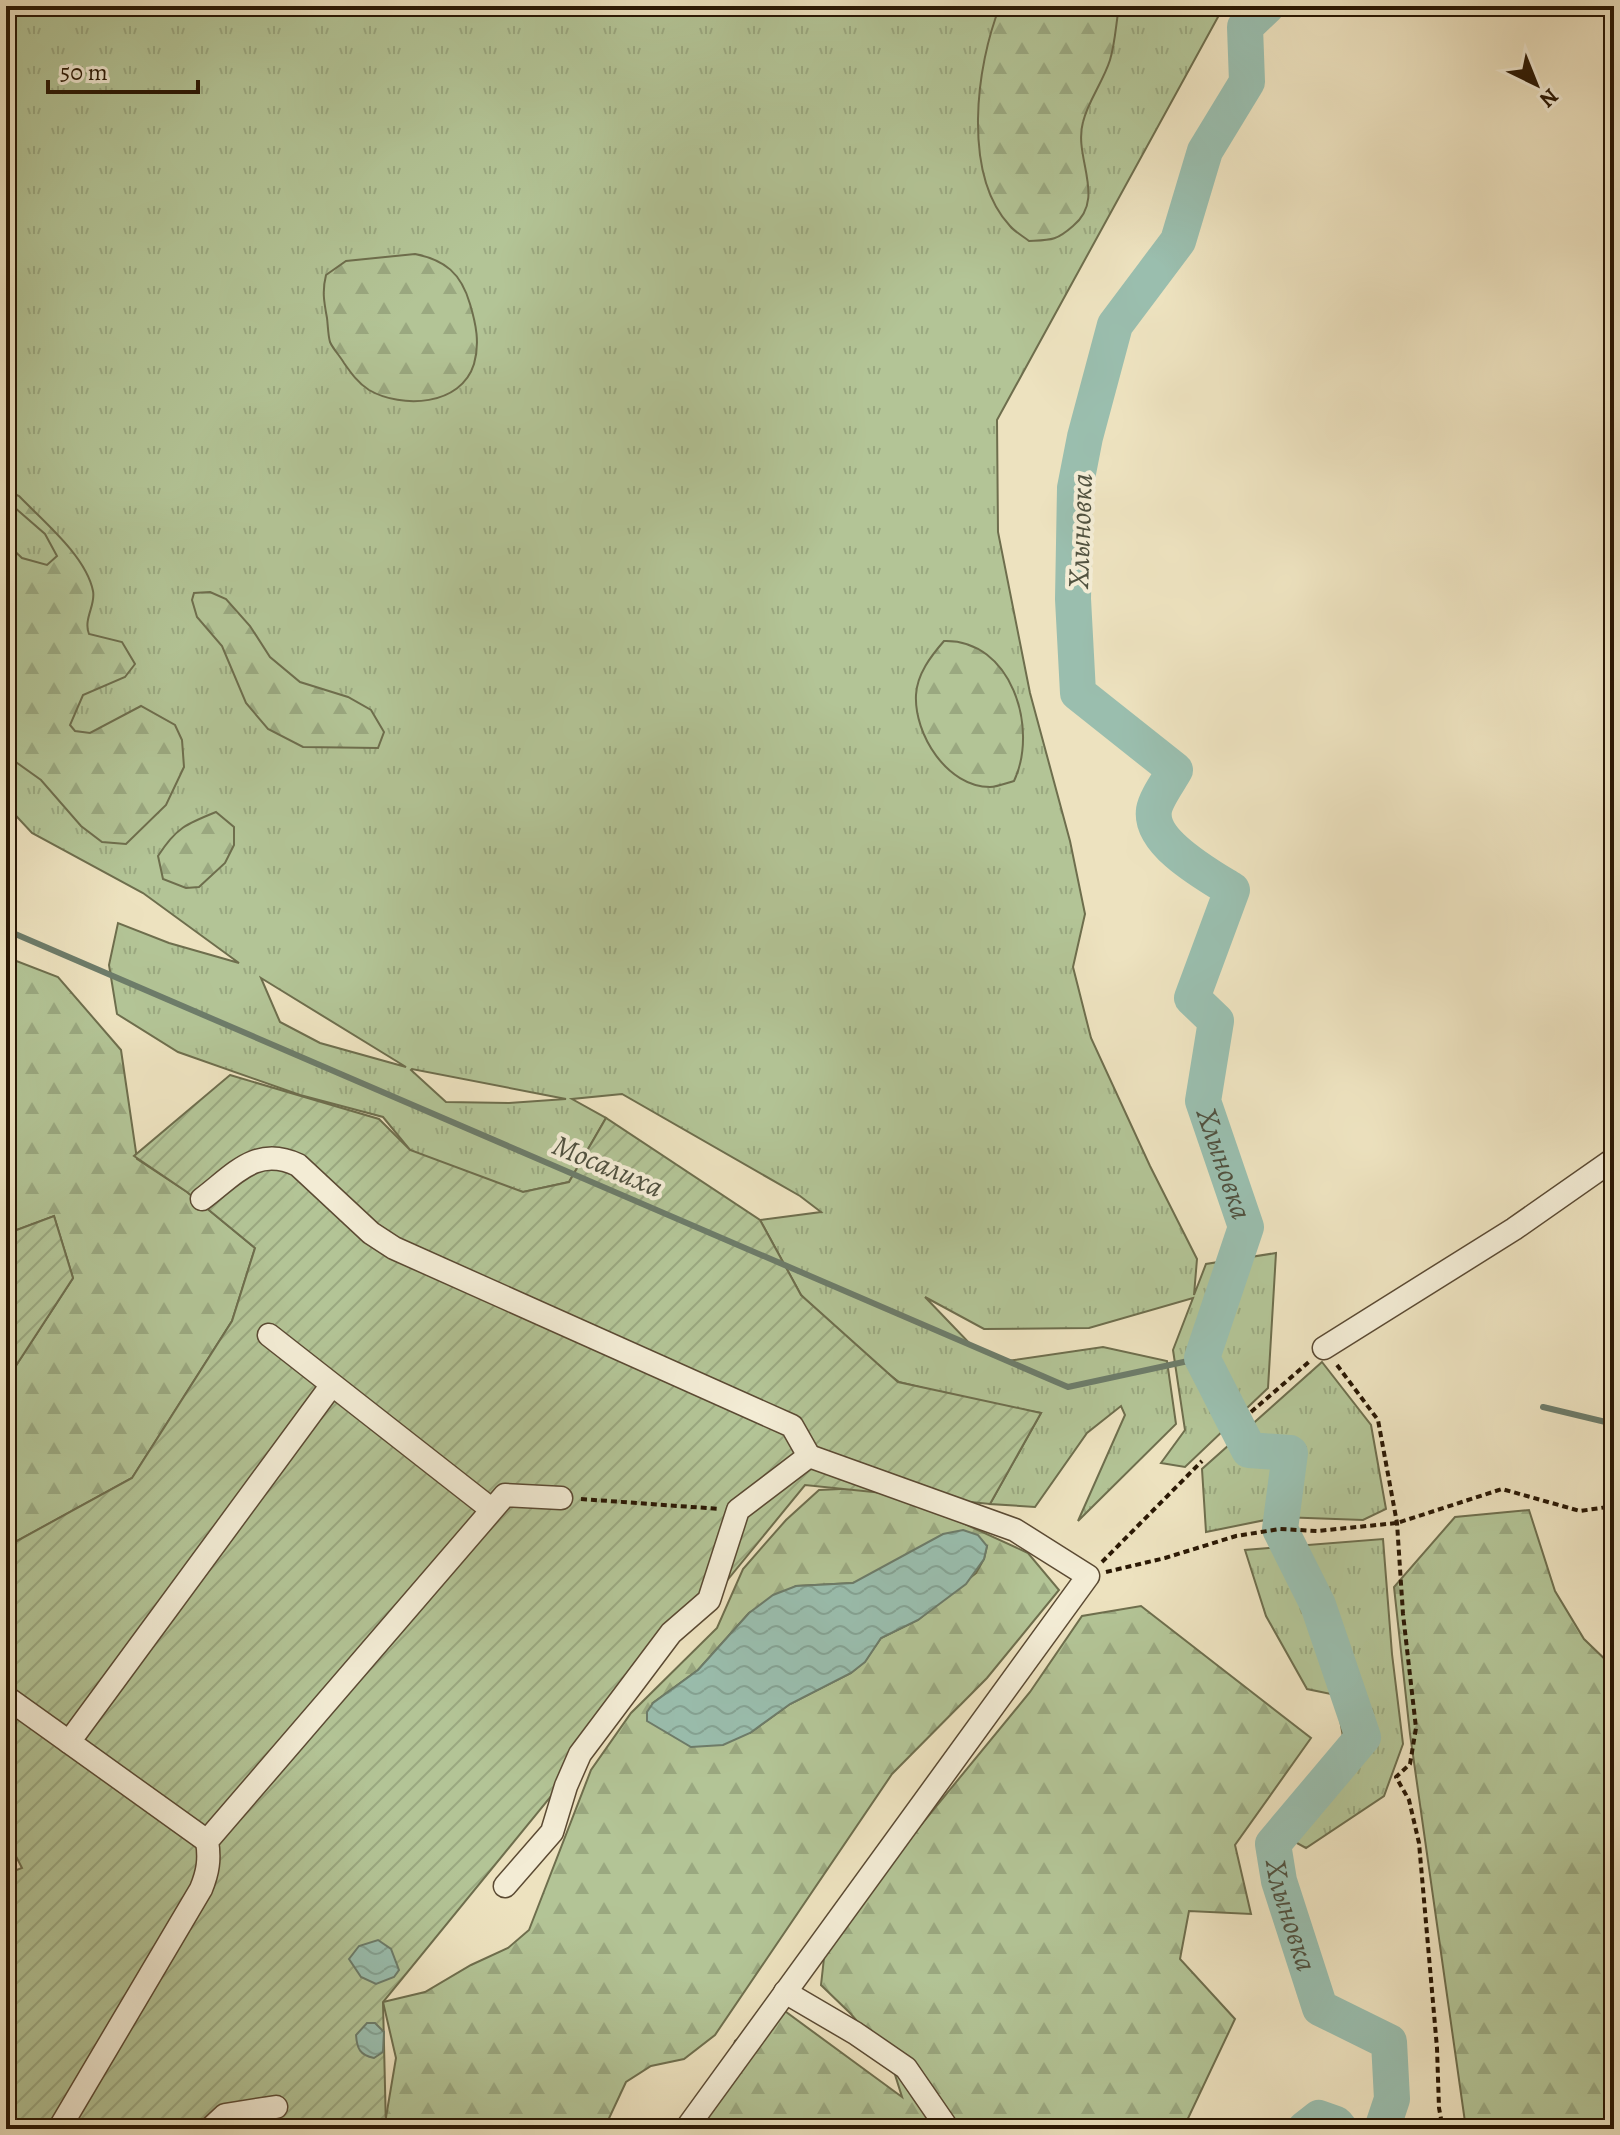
<svg xmlns="http://www.w3.org/2000/svg" width="1620" height="2135" font-family="Alegreya,serif">
  <style>
    .grass { fill: url(#grass-tufts); stroke: #6e6e4d; stroke-width: 2; fill-rule: evenodd }
    .forest { fill: url(#forest-firs); stroke: #6e6e4d; stroke-width: 2; fill-rule: evenodd }
    .garden { fill: url(#garden-furrows); stroke: #6e6e4d; stroke-width: 2 }
    .water { fill: url(#water-waves); stroke: #6d7c6a; stroke-width: 2 }
    .lines { fill: none; stroke-linecap: round; stroke-linejoin: round }
    .stream { stroke: #6d7c6a; stroke-width: 6 }
    .river { stroke: #9abeae; stroke-width: 36 }
    .minor-casing { stroke: #5b4a33; stroke-width: 25 }
    .path { stroke: #2a1804; stroke-width: 4; stroke-dasharray: 6 4; stroke-linecap: butt }
    .minor { stroke: #f3ecd5; stroke-width: 22 }
    .labels { text-anchor: middle; dominant-baseline: central; stroke-width: 8; stroke-linejoin: round; paint-order: stroke }
    .water-label { font-size: 30px; font-style: italic; fill: #515240; stroke: #f3ecd5 }
  </style>
  <defs>
    <pattern id="grass-tufts" width="24" height="20" patternUnits="userSpaceOnUse" patternTransform="scale(2)"><rect width="24" height="20" fill="#b3c496"/><path d="M3 7l-1-3M5 7V3M7 7l1-3M15 17l-1-3M17 17v-4M19 17l1-3" fill="none" stroke="#9aa880"/></pattern>
    <pattern id="forest-firs" width="22" height="20" patternUnits="userSpaceOnUse" patternTransform="scale(2)"><rect width="22" height="20" fill="#b3c496"/><path d="M5 1l3.5 6h-7zM16 11l3.5 6h-7z" fill="#9aa880"/></pattern>
    <pattern id="garden-furrows" width="10" height="10" patternUnits="userSpaceOnUse" patternTransform="scale(2)"><rect width="10" height="10" fill="#b3c496"/><path d="M-1 1l2-2M0 10L10 0M9 11l2-2" fill="none" stroke="#9aa880"/></pattern>
    <pattern id="water-waves" width="16" height="10" patternUnits="userSpaceOnUse" patternTransform="scale(2)"><rect width="16" height="10" fill="#9abeae"/><path d="M0 5q4-4 8 0t8 0" fill="none" stroke="#85a394"/></pattern>
  </defs>
  <rect width="100%" height="100%" fill="#ede2bf"/>
  <filter id="stains"><feTurbulence type="fractalNoise" baseFrequency=".0025" numOctaves="4"/><feColorMatrix values="0 0 0 0 .2 0 0 0 0 .09 0 0 0 0 .02 0 0 0 .5 -.17"/></filter>
  <radialGradient id="worn" r=".72"><stop offset=".6" stop-color="#630" stop-opacity="0"/><stop offset="1" stop-color="#630" stop-opacity=".3"/></radialGradient>
  <g class="grass">
    <path d="M6,6H1224L997,420L998,532L1030,693L1070,841L1085,914L1073,967L1091,1038L1150,1166L1197,1259L1194,1295L1206,1264L1276,1253L1268,1388L1185,1467L1161,1463L1185,1430L1173,1350L1193,1298L1089,1328L984,1329L925,1297L973,1347L1007,1361L1103,1347L1167,1361L1176,1424L1078,1521L1125,1415L1121,1406L1087,1433L1035,1507L990,1504L1041,1413L979,1402L899,1382L840,1337L801,1295L760,1220L821,1212L800,1196L622,1094L572,1099L606,1118L569,1182L523,1192L475,1179L410,1150L383,1117L300,1095L178,1052L117,1014L109,965L118,923L169,943L239,963L143,893L32,833L6,805ZM261,978L406,1067L320,1043L280,1022ZM411,1070L412,1069L566,1099L509,1103L446,1102Z"/>
    <path d="M1322,1362L1371,1425L1386,1509L1363,1520L1280,1517L1206,1532L1202,1469Z"/>
    <path d="M1383,1539L1392,1654L1403,1744L1384,1796L1306,1848L1273,1830L1311,1776L1343,1737L1336,1695L1307,1689L1266,1616L1245,1550Z"/>
  </g>
  <g class="forest">
    <path d="M1000,6H1119C1116,24 1115,44 1110,60C1103,82 1088,101 1083,122C1073,158 1107,198 1073,226C1056,241 1051,240 1029,241C1023,236 1015,232 1010,226C962,174 976,66 1000,6Z"/>
    <path d="M415,254C445,260 461,273 470,304C476,324 480,343 474,364C461,406 402,409 369,390C358,383 351,373 344,363C340,356 333,349 330,342C328,335 328,326 327,318C324,302 322,291 326,275L346,261Z"/>
    <path d="M6,490L19,496C43,521 86,556 93,591C96,605 83,619 89,634L122,642L135,664L125,677L83,695L70,725L75,731L90,733L141,706L175,725L182,740L184,767L166,805L126,844L102,842L81,826L41,780L6,755V543L22,558L47,565L57,556L45,534L6,500Z"/>
    <path d="M210,592L226,599L250,626L270,657L300,682L348,697L371,710L384,732L378,748L303,747L268,729L246,703L222,646L197,617L192,600L194,593Z"/>
    <path d="M944,641C1011,639 1039,728 1014,781C1007,783 997,787 990,787C947,787 914,734 916,695C917,674 931,656 944,641Z"/>
    <path d="M216,812L234,827V845L225,863L199,887L186,888L163,879L158,856C176,828 186,824 216,812Z"/>
    <path d="M6,957L58,977L121,1050L137,1159L187,1192L255,1248L232,1321L132,1478L6,1547V1381L73,1278L54,1216L6,1234Z"/>
    <path d="M884,1487L1028,1553L1059,1590L987,1678L892,1774L715,2035L684,2059L651,2066L626,2082L604,2129H384L396,2058L383,2002L425,1992L471,1965L508,1948L529,1930L591,1770L631,1713L717,1628L743,1569L786,1520L819,1490ZM987,1546L984,1559L976,1573L918,1620L881,1638L865,1661L851,1673L790,1704L750,1733L653,1703L698,1670L749,1613L796,1586L853,1583Z"/>
    <path d="M1529,1510L1555,1591L1584,1639L1614,1668V2129H1466L1410,1734L1394,1587L1455,1517Z"/>
    <path d="M1141,1606L1311,1738L1235,1845L1251,1914L1189,1911L1180,1959L1235,2019L1183,2129H696L721,2082L735,2041L782,2009L902,2097L891,2062L851,2014L821,1985L825,1949L852,1909L1030,1692L1082,1616Z"/>
  </g>
  <g class="garden">
    <path d="M230,1075L379,1119L410,1150L523,1192L569,1182L606,1118L760,1220L801,1295L898,1382L1041,1413L990,1504L805,1485L383,2002L386,2129H6V1874L22,1868L6,1837V1547L132,1478L232,1321L255,1248L187,1192L134,1156Z"/>
    <path d="M54,1216L73,1278L6,1381V1234Z"/>
  </g>
  <g class="water">
    <path d="M963,1530L978,1535L987,1546L984,1559L966,1584L918,1620L881,1638L865,1662L851,1673L790,1704L750,1733L723,1745L691,1747L647,1721V1712L653,1703L698,1670L749,1613L773,1595L796,1586L853,1583L943,1534Z"/>
    <path d="M378,1940L391,1949L399,1970L394,1977L376,1984L361,1977L349,1959L359,1946Z"/>
    <path d="M367,2023H375L384,2032L383,2052L374,2058C360,2055 357,2049 356,2035Z"/>
  </g>
  <g class="lines">
    <g class="stream">
      <path d="M6,930L1068,1387L1202,1358"/>
      <path d="M1543,1407L1614,1424"/>
    </g>
    <g class="river">
      <path id="s1" d="M1267,6L1245,27L1247,82L1205,151L1178,241L1115,325L1085,437L1075,488L1073,599L1078,693L1175,770C1169,781 1156,798 1154,810C1149,843 1208,875 1232,890L1192,998L1216,1021L1203,1101L1246,1227L1202,1358L1249,1450L1290,1453L1280,1529L1318,1605L1363,1737L1273,1844L1279,1881L1320,2008L1389,2042L1392,2099L1382,2129"/>
      <path d="M1305,2129L1319,2118L1336,2124L1340,2129"/>
    </g>
    <g class="minor-casing">
      <g id="minor">
        <path d="M202,1199C234,1175 256,1145 298,1165L371,1233L394,1248L792,1426L809,1456"/>
        <path d="M269,1335L491,1509"/>
        <path d="M1324,1348L1514,1229L1614,1159"/>
        <path d="M6,1697L69,1742"/>
        <path d="M207,1841L69,1742L331,1386"/>
        <path d="M505,1886L552,1832L566,1786L580,1754L671,1633L709,1600L738,1510L809,1456L1015,1530L1088,1576L686,2129"/>
        <path d="M785,1992L855,2033L906,2068L948,2129"/>
        <path d="M59,2129L201,1889C208,1872 210,1859 207,1841L505,1495L561,1498"/>
        <path d="M210,2129L225,2115L276,2107"/>
      </g>
    </g>
    <g class="path">
      <path d="M1337,1365L1378,1420L1397,1523L1403,1614L1416,1728L1410,1764L1396,1777L1409,1800L1419,1843L1437,2048L1439,2108L1443,2129"/>
      <path d="M1251,1412L1310,1361"/>
      <path d="M581,1499L720,1509"/>
      <path d="M1102,1562L1202,1461"/>
      <path d="M1106,1572L1165,1558L1236,1536L1280,1529L1317,1531L1397,1523L1502,1489L1580,1511L1614,1506"/>
    </g>
    <use href="#minor" class="minor"/>
  </g>
  <g class="labels">
    <g class="water-label">
      <text transform="translate(1080 531) rotate(-88)">Хлыновка</text>
      <text stroke="none"><textPath href="#s1" startOffset="1320">Хлыновка</textPath></text>
      <text transform="translate(608 1166) rotate(23)">Мосалиха</text>
      <text stroke="none"><textPath href="#s1" startOffset="2184">Хлыновка</textPath></text>
    </g>
  </g>
  <rect width="1620" height="2135" fill="none" stroke="#ede2bf" stroke-width="32"/>
  <rect x="8" y="8" width="1604" height="2119" fill="none" stroke="#2a1804" stroke-width="4"/>
  <rect x="16" y="16" width="1588" height="2103" fill="none" stroke="#2a1804" stroke-width="2"/>
  <g transform="translate(1536 84) rotate(137)" stroke="#f3ecd5" stroke-width="6" paint-order="stroke">
  <path d="M0-6L14 30L0 20L-14 30Z" fill="#2a1804"/>
  <text y="-12" font-size="22" font-weight="bold" text-anchor="middle" fill="#2a1804">N</text>
  </g>
  <path d="M48 80v12h150v-12" fill="none" stroke="#2a1804" stroke-width="4"/>
  <text x="60" y="80" font-size="24" fill="#2a1804" stroke="#f3ecd5" stroke-width="6" paint-order="stroke">50 m</text>
  <rect width="100%" height="100%" filter="url(#stains)"/>
  <rect width="100%" height="100%" fill="url(#worn)"/>
</svg>
